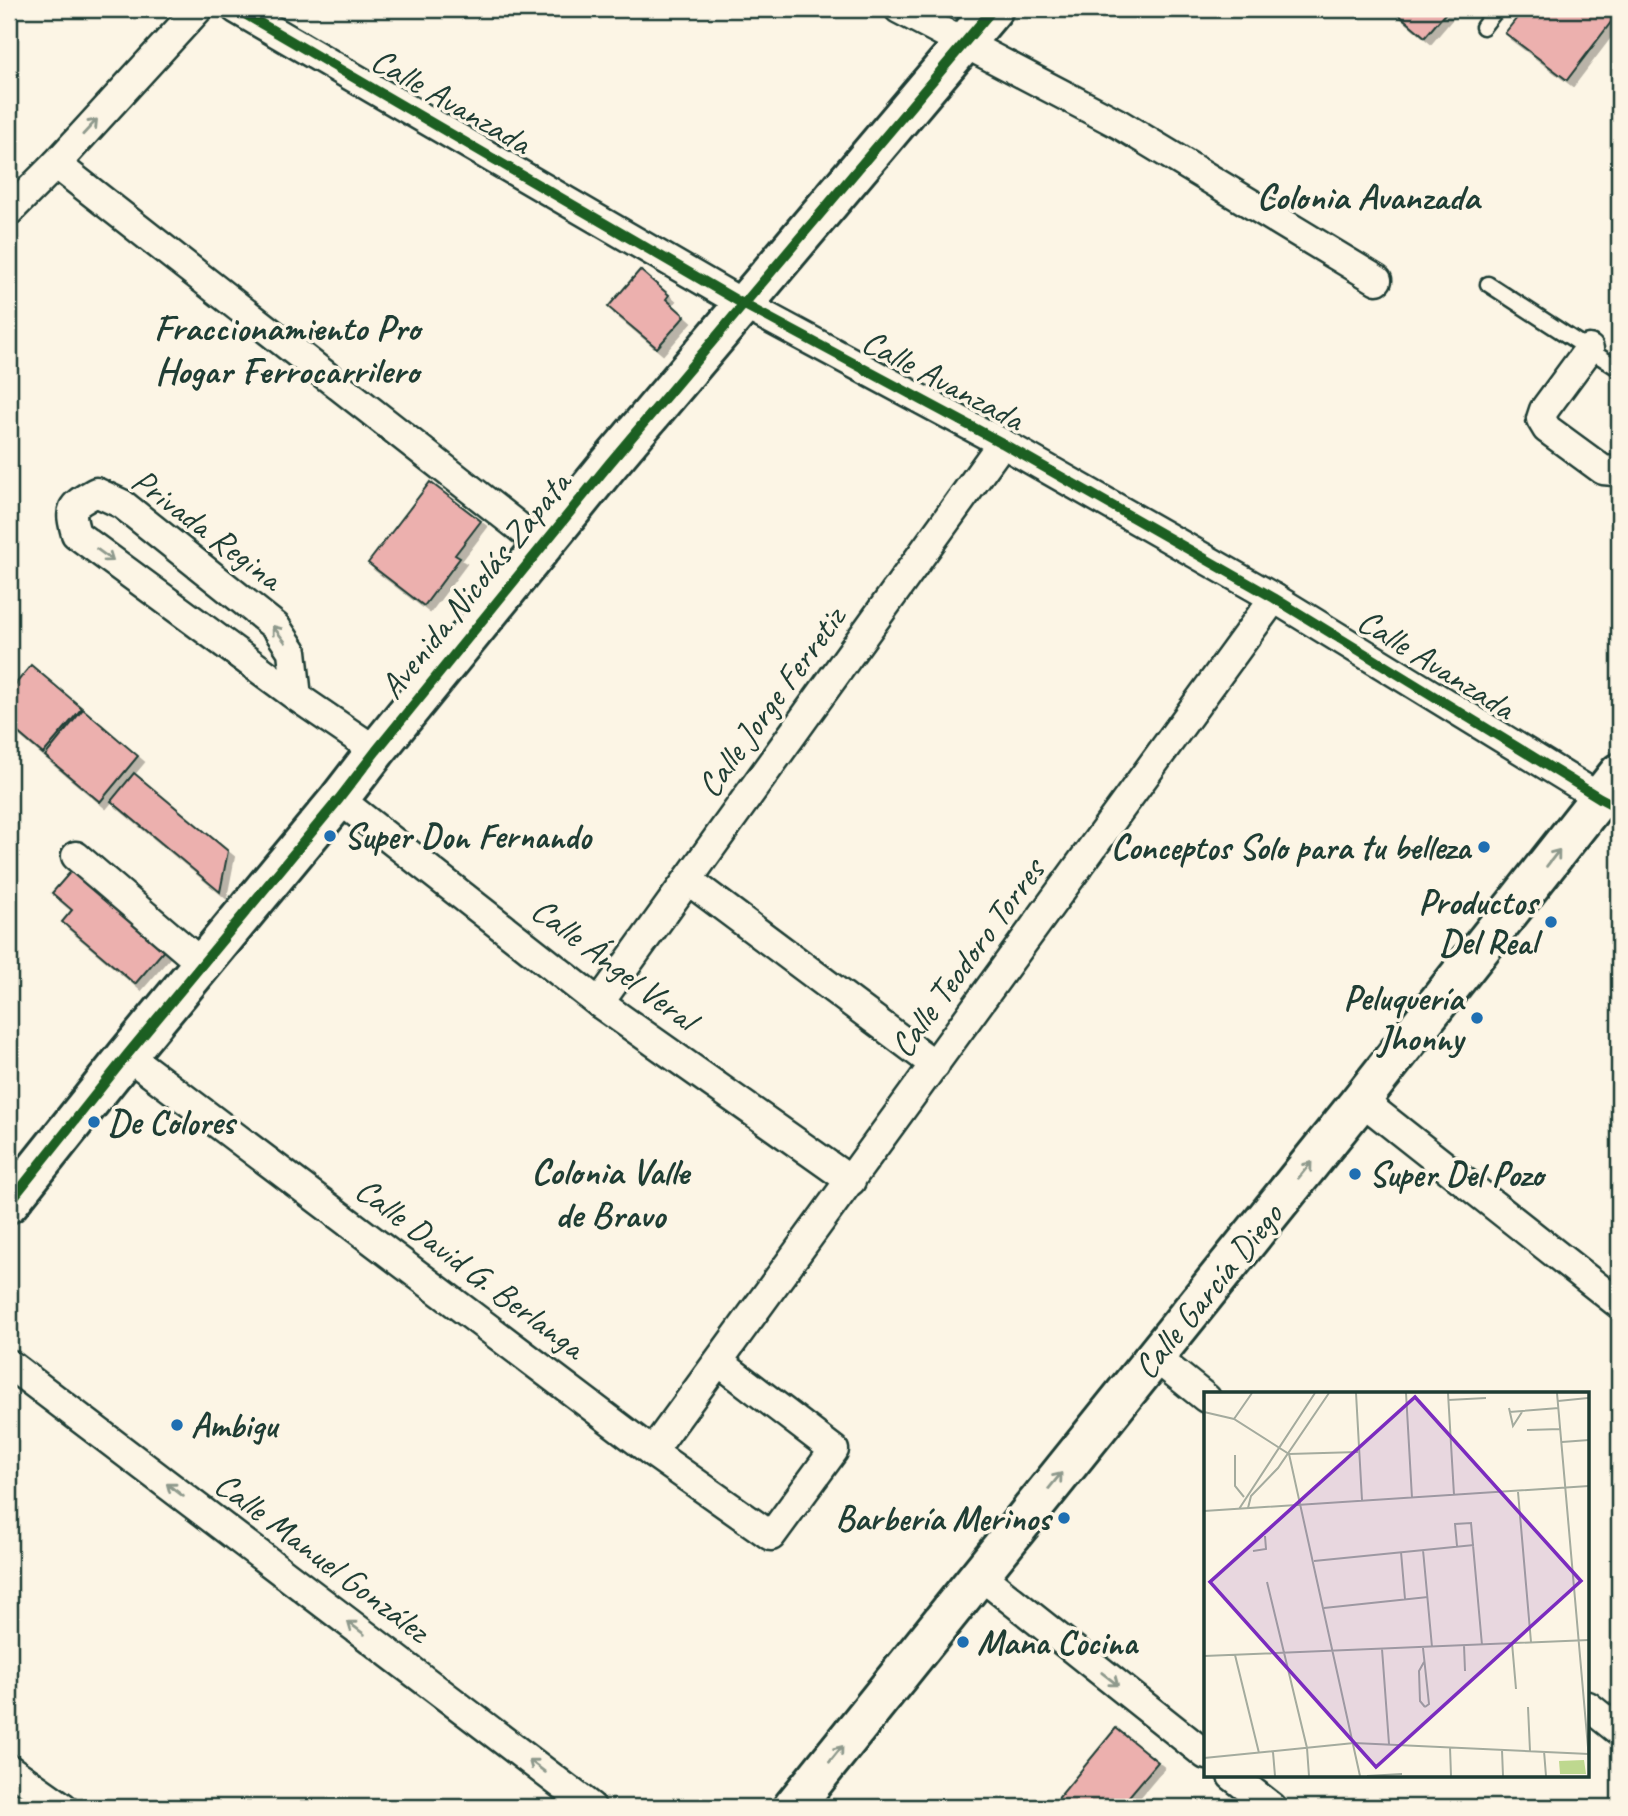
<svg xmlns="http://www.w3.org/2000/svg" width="1628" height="1816" font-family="Caveat,sans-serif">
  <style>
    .building { fill: #ecb0ae; stroke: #1f3d34; stroke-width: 2; filter: url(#shadow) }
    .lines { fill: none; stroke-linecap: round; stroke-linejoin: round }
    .lane-casing { stroke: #1f3d34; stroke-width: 19 }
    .street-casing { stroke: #1f3d34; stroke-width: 33 }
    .secondary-casing { stroke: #1f3d34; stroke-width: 44 }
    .lane { stroke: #fcf5e5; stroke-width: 14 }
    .street { stroke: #fcf5e5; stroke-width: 28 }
    .secondary { stroke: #fcf5e5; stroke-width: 38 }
    .cycleway-casing { stroke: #fcf5e5; stroke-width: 15 }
    .cycleway { stroke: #1b5e20; stroke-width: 10 }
    .oneway { stroke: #8e998c }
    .poi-dot { fill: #1f6fb2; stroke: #fcf5e5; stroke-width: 2.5 }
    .labels { text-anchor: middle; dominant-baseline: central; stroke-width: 7; stroke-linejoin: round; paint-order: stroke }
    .street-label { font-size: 35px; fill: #1f3d34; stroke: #fcf5e5 }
    .poi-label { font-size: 35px; font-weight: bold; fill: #1f3d34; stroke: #fcf5e5; text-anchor: start }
    .neighbourhood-label { font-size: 37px; font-weight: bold; fill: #1f3d34; stroke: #fcf5e5 }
    .inset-road { fill: none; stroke: #a4ab9e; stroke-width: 2 }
    .view { fill: #7b2cbf; fill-opacity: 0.15; stroke: #7b2cbf; stroke-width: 3.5 }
    .inset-edge { fill: none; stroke: #1f3d34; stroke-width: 3.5 }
  </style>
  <defs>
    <filter id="shadow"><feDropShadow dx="6" dy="6" stdDeviation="0" flood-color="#0004"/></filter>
  </defs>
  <rect width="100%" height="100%" fill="#fcf5e5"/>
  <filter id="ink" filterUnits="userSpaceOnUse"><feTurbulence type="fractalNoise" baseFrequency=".0143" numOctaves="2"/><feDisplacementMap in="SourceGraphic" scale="14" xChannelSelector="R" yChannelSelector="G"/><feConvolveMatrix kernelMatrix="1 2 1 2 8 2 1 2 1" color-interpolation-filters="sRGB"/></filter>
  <g filter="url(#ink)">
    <g class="building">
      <path d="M1392,9H1449L1425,37Z"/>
      <path d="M1524,9H1619V27L1612,21L1567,80L1505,33Z"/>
      <path d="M640,270L669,295L666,299L685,316L657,348L608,307Z"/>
      <path d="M430,482L481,521L455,555L460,558L424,606L368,563Z"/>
      <path d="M31,665L82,708L43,754L9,725V692Z"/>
      <path d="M83,709L138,756L100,802L45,756Z"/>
      <path d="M134,773L228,851L220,892L111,801Z"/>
      <path d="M73,869L166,948L135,984L62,922L72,910L52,893Z"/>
      <path d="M1116,1728L1158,1762L1120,1807H1051Z"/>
    </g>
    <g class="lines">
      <g class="lane-casing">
        <g id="lane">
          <path d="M1483,27L1497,9"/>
          <path d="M1488,284L1619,369"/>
        </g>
      </g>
      <g class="street-casing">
        <g id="street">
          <path d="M236,9L743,304L1002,443L1274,598L1600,798L1619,808"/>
          <path d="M899,9L1119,124L1377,280"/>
          <path d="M56,164L543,546"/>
          <path d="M9,211L56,164L198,9"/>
          <path d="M1589,349L1544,410L1541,419L1547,429L1603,470L1614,471"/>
          <path d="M297,697L292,651L276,627L122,504L96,492C72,506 68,506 76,534L297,697L376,751"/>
          <path d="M339,799L599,1003L851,1181"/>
          <path d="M76,856L202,964"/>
          <path d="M688,880L935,1065"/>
          <path d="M599,1003L1002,443"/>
          <path d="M127,1055L652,1452L771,1536L834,1450L719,1362"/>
          <path d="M1361,1100L1619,1304"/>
          <path d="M1155,1357L1206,1398"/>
          <path d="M9,1364L591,1807"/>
          <path d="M652,1452L1274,598"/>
          <path d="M980,1575L1206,1755"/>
          <path d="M1588,1706L1619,1731"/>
          <path d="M9,1769L63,1807"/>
          <path d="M1232,1776L1272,1807"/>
        </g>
      </g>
      <g class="secondary-casing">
        <g id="secondary">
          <path d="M9,1203L127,1055L339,799L376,751L609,464L993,9"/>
          <path d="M793,1807L1361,1100L1619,773"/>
        </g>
      </g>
      <use href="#lane" class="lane"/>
      <use href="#street" class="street"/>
      <use href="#secondary" class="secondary"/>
      <g class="cycleway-casing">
        <g id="cycleway">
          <path d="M236,9L743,304L1002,443L1274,598L1600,798L1619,808"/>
          <path d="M9,1203L127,1055L339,799L376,751L609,464L993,9"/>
        </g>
      </g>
      <use href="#cycleway" class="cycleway"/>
    </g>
    <defs><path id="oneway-shaft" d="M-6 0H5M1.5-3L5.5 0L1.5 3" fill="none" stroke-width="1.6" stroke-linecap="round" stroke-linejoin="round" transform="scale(1.75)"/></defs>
    <g class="oneway">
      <use href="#oneway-shaft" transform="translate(90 127) rotate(-47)"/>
      <use href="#oneway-shaft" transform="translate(105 555) rotate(36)"/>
      <use href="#oneway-shaft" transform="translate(279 634) rotate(-128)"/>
      <use href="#oneway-shaft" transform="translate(1553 858) rotate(-52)"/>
      <use href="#oneway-shaft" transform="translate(1305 1170) rotate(-51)"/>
      <use href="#oneway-shaft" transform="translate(1055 1481) rotate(-51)"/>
      <use href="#oneway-shaft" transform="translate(175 1490) rotate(-143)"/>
      <use href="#oneway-shaft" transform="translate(356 1628) rotate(-143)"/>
      <use href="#oneway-shaft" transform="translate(1110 1679) rotate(38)"/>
      <use href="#oneway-shaft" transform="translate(836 1754) rotate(-51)"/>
      <use href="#oneway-shaft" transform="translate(537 1766) rotate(-143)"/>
    </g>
  </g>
  <g class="poi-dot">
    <circle cx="330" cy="836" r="7"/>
    <circle cx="1484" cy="847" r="7"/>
    <circle cx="1551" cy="922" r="7"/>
    <circle cx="1477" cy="1018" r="7"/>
    <circle cx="94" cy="1122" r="7"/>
    <circle cx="1355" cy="1174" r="7"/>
    <circle cx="177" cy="1425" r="7"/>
    <circle cx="1064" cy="1518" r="7"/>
    <circle cx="963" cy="1642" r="7"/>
  </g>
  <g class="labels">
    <g class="street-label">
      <text transform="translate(451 101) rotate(30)">Calle Avanzada</text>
      <text transform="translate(943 380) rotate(28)">Calle Avanzada</text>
      <text transform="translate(207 529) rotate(37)">Privada Regina</text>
      <text transform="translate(475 585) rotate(-51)">Avenida Nicolás Zapata</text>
      <text transform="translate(1436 664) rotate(32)">Calle Avanzada</text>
      <text transform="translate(771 702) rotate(-54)">Calle Jorge Ferretiz</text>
      <text transform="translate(967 958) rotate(-54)">Calle Teodoro Torres</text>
      <text transform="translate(614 964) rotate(37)">Calle Ángel Veral</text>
      <text transform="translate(470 1268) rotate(37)">Calle David G. Berlanga</text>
      <text transform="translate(1208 1291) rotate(-51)">Calle García Diego</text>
      <text transform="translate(322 1557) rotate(37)">Calle Manuel González</text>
    </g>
    <g class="poi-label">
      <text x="344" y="836">Super Don Fernando</text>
      <text x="1470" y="847" text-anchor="end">Conceptos Solo para tu belleza</text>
      <text x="1537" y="902" text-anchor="end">Productos<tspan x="1537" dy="40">Del Real</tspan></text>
      <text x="1463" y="998" text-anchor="end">Peluquería<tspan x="1463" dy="40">Jhonny</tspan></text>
      <text x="108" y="1122">De Colores</text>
      <text x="1369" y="1174">Super Del Pozo</text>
      <text x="191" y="1425">Ambigu</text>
      <text x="1050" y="1518" text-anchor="end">Barbería Merinos</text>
      <text x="977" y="1642">Mana Cocina</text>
    </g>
    <g class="neighbourhood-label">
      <text x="1368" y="196">Colonia Avanzada</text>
      <text x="287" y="327">Fraccionamiento Pro<tspan x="287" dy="43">Hogar Ferrocarrilero</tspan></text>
      <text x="610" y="1171">Colonia Valle<tspan x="610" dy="43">de Bravo</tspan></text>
    </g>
  </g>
  <g transform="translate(1204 1392)">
    <rect width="385" height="385" fill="#fcf5e5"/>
    <path d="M380,368L382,382H356L355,369Z" fill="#bed88f"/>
    <path class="inset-road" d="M152,1L158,108M202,1L208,106M244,1L250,103M353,1L385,367M244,8L282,6M354,9L384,6M305,16L309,34L318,20M0,20L30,27L85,62L154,60M305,20L355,16M30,27L48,1M323,38L357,37M358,50L385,48M85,62L156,384M31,63V94L40,105M314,100L327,250M44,116L47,104L74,76L125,1M35,117L111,1M0,119L385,94M253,154L251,132L267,131L278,253M219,158L228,255M49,159L62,157L61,144M197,160L201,207M110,169L270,153M63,190L103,356L105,384M120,216L224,205M308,251L312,297M260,253L261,279M219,256L225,312L221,315M178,257L185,352M31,263L55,361M0,264L385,248M220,270L215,279L216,309L221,315M324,315L326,359M246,355L247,384M298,358L299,384M340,359L342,384M69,360L71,384M0,366L150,351L385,362M163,384L198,382"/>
    <path class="view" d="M211,5L377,189L172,375L6,190Z"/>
    <rect width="385" height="385" class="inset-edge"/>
  </g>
  <rect width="1628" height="1816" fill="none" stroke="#fcf5e5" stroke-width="35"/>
  <rect x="18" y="18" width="1593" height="1781" fill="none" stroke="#1f3d34" stroke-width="2.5" filter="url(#ink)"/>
</svg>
